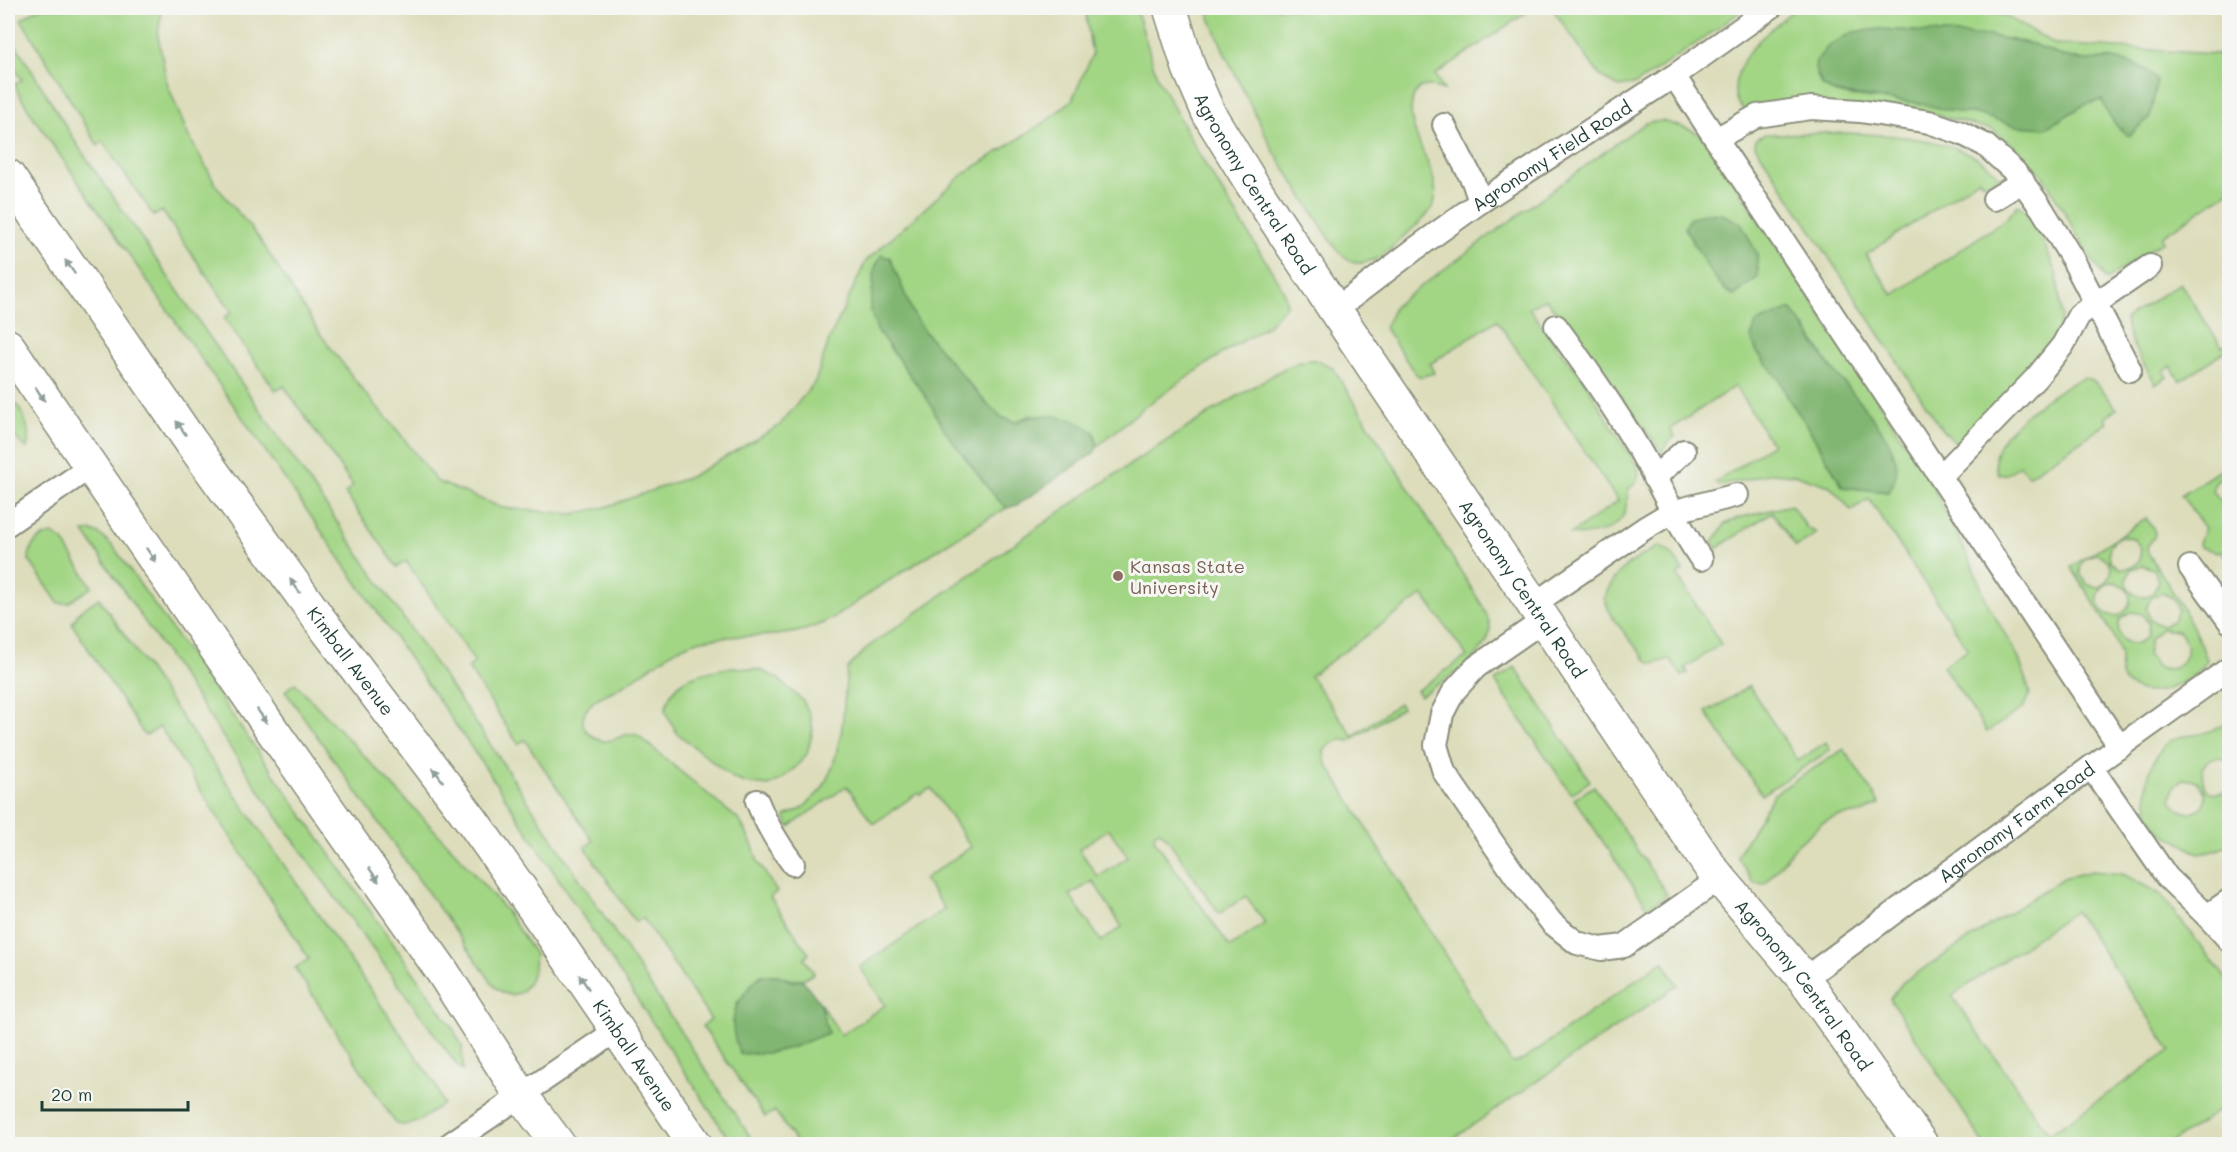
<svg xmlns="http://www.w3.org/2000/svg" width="2237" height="1152" font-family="Mali,sans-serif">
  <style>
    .built { fill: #ddddbc }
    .green { fill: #a2d584; stroke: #60895c; stroke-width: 1.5; fill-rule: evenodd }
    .forest { fill: #81b672; stroke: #507a53; stroke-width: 1.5 }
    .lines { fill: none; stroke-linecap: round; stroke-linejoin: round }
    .lane-casing { stroke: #8a8e7c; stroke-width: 26 }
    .street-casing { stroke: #8a8e7c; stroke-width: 36 }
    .secondary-casing { stroke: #8a8e7c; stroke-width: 36 }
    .lane { stroke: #fff; stroke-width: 22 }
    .street { stroke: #fff; stroke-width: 33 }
    .secondary { stroke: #fff; stroke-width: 33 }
    .oneway { fill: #8f9e9a }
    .education-dot { fill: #8d6e63; stroke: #f6f6f2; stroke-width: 2 }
    .labels { text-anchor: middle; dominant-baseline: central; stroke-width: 6; stroke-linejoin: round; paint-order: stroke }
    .street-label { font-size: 18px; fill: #1f3d34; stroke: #f6f6f2 }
    .education-label { font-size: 18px; fill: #785e54; stroke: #f6f6f2; text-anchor: start }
  </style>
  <rect width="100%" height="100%" fill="#f6f6f2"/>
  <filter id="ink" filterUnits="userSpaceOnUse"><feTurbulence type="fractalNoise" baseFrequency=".0167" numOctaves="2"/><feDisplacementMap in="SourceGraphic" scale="12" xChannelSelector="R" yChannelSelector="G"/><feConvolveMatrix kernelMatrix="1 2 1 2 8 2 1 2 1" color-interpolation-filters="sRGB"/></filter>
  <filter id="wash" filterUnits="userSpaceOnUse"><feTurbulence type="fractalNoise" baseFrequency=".008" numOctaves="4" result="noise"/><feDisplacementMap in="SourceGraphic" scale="24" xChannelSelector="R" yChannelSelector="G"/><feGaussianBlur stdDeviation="1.35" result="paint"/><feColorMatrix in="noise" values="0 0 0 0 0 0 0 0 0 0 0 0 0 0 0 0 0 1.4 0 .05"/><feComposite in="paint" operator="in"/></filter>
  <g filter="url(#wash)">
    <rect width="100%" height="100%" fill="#f4dec5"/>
    <rect class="built" x="8" y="8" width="2221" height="1136"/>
    <g class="green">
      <path d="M39,8H162L158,36L167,83L187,133L218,188L259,238L321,335L364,392L398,431L436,481L503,508L572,514L606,507L692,476L779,426L815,382L829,340L866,261L962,175L1045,122L1072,100L1092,55L1085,8H1136L1157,77L1200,156L1283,289L1287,305L1266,327L1223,353L1143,408L1098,446L1094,432L1030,415L1015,422L1001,417L971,388L925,332L913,314L890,258L877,330L926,397L988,488L1007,508L985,520C949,543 913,565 877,588C859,600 842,614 823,623C784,642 743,632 702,640C670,647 648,672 620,687C610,693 600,695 592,703C587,708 582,716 583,723C584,732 597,741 606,741C618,740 623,732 637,735L740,821L753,846L758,862L777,892L770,897L809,954L804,958L814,973C800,982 792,981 777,975L737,1002L733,1022L769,1053L793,1047L827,1033L820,1003L841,1035L885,1005L860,967L945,909L924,879L971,847L931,788L920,795L918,793L873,824L847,786L789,827L785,816L802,809L822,789L833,766L842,729L847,669L868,647C1004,551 1140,452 1285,368C1307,359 1312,355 1333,368L1482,605C1485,612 1490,620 1490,628C1491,656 1441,681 1420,696L1416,691L1467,656L1423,595L1310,676L1353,736L1399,703L1402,708L1349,741C1338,737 1331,743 1324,751L1325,761L1512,1063L1523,1060L1663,961L1678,985L1445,1144H797L775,1111L765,1117L702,1026L711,1020L643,918L635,922L585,847L593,841L525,740L518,744L468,668L475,662L406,561L397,567L345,493L353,486L284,386L276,391L224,318L232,312L162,211L154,216L102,141L98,146L21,19ZM1109,829L1128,857L1098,877L1079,849ZM1160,831L1167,838L1219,914L1246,896L1265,923L1230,947L1154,839L1155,833ZM1093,881L1122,927L1101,941L1070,895Z"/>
      <path d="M1206,8H1533L1435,75L1444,90L1430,86L1420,87C1391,119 1442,167 1435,200C1431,215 1417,225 1405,235C1396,243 1385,256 1373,260C1355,266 1350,264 1337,250L1274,152L1225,54Z"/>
      <path d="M1552,8H1745L1710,34L1636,84L1619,87L1600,76Z"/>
      <path d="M1796,8H1978L2011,19L2054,44L2229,55V191L2161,237L2163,241L2106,280L2090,257L2044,177L2014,146L1993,130L1925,112L1747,111C1739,107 1736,102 1735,93C1734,55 1771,29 1796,8ZM1880,29L1990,36L2033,44L2056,54L2081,60L2113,59L2102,100L2084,105L2046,128C2003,120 1961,111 1919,103C1896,99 1840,101 1823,86C1817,80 1815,69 1816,61Z"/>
      <path d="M8,32L80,149L484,735L755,1144H732L487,770L34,118L18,92L15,84L22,80L8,59Z"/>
      <path d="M1662,121L1692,130L1705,138L1929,479L1972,565L1988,604L2019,659L2030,693L2023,708L1987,732L1943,666L1968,649L1869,499L1851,510L1830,486L1796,475L1772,473L1720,486L1715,483L1772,444L1735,386L1670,429L1675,437L1668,442L1662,452L1546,299L1529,308L1563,355L1580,374L1638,468C1640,478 1637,483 1629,488C1627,496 1627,504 1625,512C1616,533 1591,536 1571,534L1618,501L1497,320L1430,364L1434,373L1420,377L1414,372L1385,328L1394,307L1402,300L1629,134L1646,123ZM1685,228L1757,254L1758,277L1726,291L1708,267ZM1805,326L1827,362L1888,492L1843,487L1805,422L1790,401L1779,379L1757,352Z"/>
      <path d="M1832,133C1881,134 1965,135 1999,176V179L1983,184L1979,179L1866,255L1893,295L2006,219L2018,205L2025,210L2044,243L2057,276L2062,317L2058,333L2052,351L1958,444L1943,431L1755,145L1756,139L1765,134Z"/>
      <path d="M2180,283L2222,347L2229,343V349L2180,381L2171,366L2164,371L2168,377L2156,384C2144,364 2128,343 2125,319Z"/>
      <path d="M2084,378C2099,380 2108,398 2117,409L2105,417L2108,423L2028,476L2020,465L2007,474L1999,475C1995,466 1993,458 1998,448C2008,424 2059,387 2084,378Z"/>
      <path d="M8,392C20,409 33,425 27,448C3,431 7,418 8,392Z"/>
      <path d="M2225,467L2228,470L2229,469V477L2220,478L2215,482L2213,491L2220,500L2229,501V562L2221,551L2216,552L2200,547L2199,543L2205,528L2181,495Z"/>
      <path d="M1791,505L1807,528L1817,533L1796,547L1772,512L1716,549L1713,542L1725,524L1738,518Z"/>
      <path d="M2146,518L2155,532L2154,537L2147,547L2148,553C2170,587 2194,622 2207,660C2195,683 2146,705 2125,682C2117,674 2122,664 2121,655C2120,651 2117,646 2116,642C2104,616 2086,591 2071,567ZM2121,536L2133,538L2141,548C2141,562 2134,570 2120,569L2110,560C2107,549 2110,541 2121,536ZM2096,554C2115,559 2117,578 2099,587L2088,585L2080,574C2080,563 2084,556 2096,554ZM2142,565L2154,569L2158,581L2154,593C2136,603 2119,587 2131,570ZM2114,582L2126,587C2133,599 2131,609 2118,616L2105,614L2098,603C2097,591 2102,584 2114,582ZM2162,593L2173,598L2178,610L2173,621L2162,626L2150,620L2146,609L2151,598ZM2130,612L2142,614L2149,624L2147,636C2132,653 2113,640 2120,619ZM2162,629L2178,631C2197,647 2181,679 2157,666L2147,654L2150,639Z"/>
      <path d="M92,531L99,534L113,546L452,1027L462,1046L463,1071L457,1065L284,827L84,532Z"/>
      <path d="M53,534L63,541L92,587L68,603H58L29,560C29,544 38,537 53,534Z"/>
      <path d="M1659,546L1672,554L1683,571L1677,575L1721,644L1685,668L1688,673L1682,676L1670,659L1652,664L1646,660L1612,617L1604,598C1616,568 1632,561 1659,546Z"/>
      <path d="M99,598L435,1083L443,1104C428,1114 414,1129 396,1124L295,968L309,959L160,727L145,736L72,624L79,612Z"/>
      <path d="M732,667L760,670L777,678L803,701L809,713L813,730L807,754L796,767L780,780L769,786L745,783L733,778L677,733L665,711C672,675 702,673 732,667Z"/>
      <path d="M1515,667L1590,781L1571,794L1495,681Z"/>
      <path d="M295,683L458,855L506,911L535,954L534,968L530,980L522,992L512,995L503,993L495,987L285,691Z"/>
      <path d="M1749,686L1798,761L1826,742L1830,750L1762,795L1706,712L1712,708L1713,709Z"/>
      <path d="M2229,721V762C2193,739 2194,812 2229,789V845C2222,848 2212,853 2203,853C2192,853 2188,847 2179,842C2172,838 2165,836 2159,830C2138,807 2145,760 2169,742C2178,735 2190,736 2200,734C2211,731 2220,727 2229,721ZM2184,779L2197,781L2205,792C2208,808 2193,816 2179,810L2171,800L2174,787Z"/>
      <path d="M1844,749L1880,804L1862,813L1838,816L1822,823L1795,847L1765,884L1754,883L1737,856L1774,794Z"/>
      <path d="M1594,786L1667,894L1648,908L1574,799Z"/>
      <path d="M2092,871L2123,874L2160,894L2229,982V1128L2218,1111L2169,1144H1984L1890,999L1903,982L2063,878ZM2075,911L2171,1050L2049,1134L1952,996Z"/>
    </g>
    <g class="forest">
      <path d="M1880,29L1990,36L2033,44L2056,54L2081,60L2113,59L2127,62L2145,69L2157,80L2150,117L2129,136C2115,126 2107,116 2102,100L2084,105L2046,128L2016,126L1973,113H1961L1917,103L1836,93L1823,86L1815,69L1816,61L1829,45L1853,32Z"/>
      <path d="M1705,213L1722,214L1741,223L1757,254L1758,277L1734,296C1711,281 1699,251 1685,228L1689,219Z"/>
      <path d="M881,255L890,258L913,314L925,332L985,402L1001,417L1015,422C1042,410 1070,415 1094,432L1098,446L1094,453L1017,505L1007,508L997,499L947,434L926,397L877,330L870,310L875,268Z"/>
      <path d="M1791,309C1805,326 1815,345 1827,362C1845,387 1904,443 1896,475C1895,480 1891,486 1888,492L1843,487L1805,422L1790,401L1779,379L1757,352L1751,337L1756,323Z"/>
      <path d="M761,975H777L791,981L803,980L820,1003L828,1033L793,1047L769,1053L740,1054C725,1019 735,1000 761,975Z"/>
    </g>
  </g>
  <g filter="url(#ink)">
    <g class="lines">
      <g class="lane-casing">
        <g id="lane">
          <path d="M1674,76L2120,747"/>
          <path d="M1444,125L1473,181L1480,202"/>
          <path d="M1716,139L1757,116L1811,108L1860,111L1929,122L1961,133L1985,145L2015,172L2042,209L2073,260L2130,370"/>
          <path d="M1994,199L2023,181"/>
          <path id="s1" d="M1335,310L1415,249L1480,202L1674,76L1770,8"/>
          <path d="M1556,326C1589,371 1622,418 1649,467C1666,498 1681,530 1701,559"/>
          <path d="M1941,476L2036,378L2063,345L2079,315L2150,266"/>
          <path d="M1654,478L1684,451"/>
          <path d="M8,524L90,467"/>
          <path d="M2190,567L2230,622"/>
          <path d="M1534,604L1645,528L1672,512L1737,495"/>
          <path d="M1544,620L1476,667L1454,691L1442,714L1436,745L1444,772L1517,878L1552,923L1577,943L1601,949L1624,946L1719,879"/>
          <path d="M2091,767L2167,877L2207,916L2230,900"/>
          <path d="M757,801C766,824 778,844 793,864"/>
          <path d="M2207,916L2230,941"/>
          <path id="s2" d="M1804,979L2091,767L2230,668"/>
          <path d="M450,1144L617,1030"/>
        </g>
      </g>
      <g class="street-casing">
        <g id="street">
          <path id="s3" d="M1170,8L1189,68L1209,114L1252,184L1335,310L1711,868L1804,979L1921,1144"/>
        </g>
      </g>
      <g class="secondary-casing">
        <g id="secondary">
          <path id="s4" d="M8,176L191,442L319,619L473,822L545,924L695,1144"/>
          <path d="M8,346L272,730L442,971L521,1095L558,1144"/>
        </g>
      </g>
      <use href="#lane" class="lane"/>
      <use href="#street" class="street"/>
      <use href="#secondary" class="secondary"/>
    </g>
    <defs><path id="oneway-solid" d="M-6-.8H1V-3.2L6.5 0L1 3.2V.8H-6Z" transform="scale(1.5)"/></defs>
    <g class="oneway">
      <use href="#oneway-solid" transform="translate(70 267) rotate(-125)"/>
      <use href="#oneway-solid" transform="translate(40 394) rotate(56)"/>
      <use href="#oneway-solid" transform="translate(181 428) rotate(-125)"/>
      <use href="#oneway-solid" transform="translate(151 555) rotate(55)"/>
      <use href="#oneway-solid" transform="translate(295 586) rotate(-126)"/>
      <use href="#oneway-solid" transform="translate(262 716) rotate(55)"/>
      <use href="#oneway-solid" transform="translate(438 775) rotate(-127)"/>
      <use href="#oneway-solid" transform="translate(374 875) rotate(55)"/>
      <use href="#oneway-solid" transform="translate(584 982) rotate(-124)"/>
    </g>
  </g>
  <circle class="education-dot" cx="1118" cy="576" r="6"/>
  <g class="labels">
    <g class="street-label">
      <text stroke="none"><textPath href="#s1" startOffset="266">Agronomy Field Road</textPath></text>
      <text stroke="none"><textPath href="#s3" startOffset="196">Agronomy Central Road</textPath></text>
      <text stroke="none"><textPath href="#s3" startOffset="682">Agronomy Central Road</textPath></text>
      <text stroke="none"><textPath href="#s4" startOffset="594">Kimball Avenue</textPath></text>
      <text stroke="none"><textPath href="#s2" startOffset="264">Agronomy Farm Road</textPath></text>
      <text stroke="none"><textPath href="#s3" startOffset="1168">Agronomy Central Road</textPath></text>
      <text stroke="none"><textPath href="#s4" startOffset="1080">Kimball Avenue</textPath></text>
    </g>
    <g class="education-label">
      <text x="1130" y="566">Kansas State<tspan x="1130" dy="21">University</tspan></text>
    </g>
  </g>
  <rect width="2237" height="1152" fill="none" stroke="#f6f6f2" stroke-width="30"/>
  <path d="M42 1101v9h146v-9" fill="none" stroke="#1f3d34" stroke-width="3"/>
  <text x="51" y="1101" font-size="18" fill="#1f3d34" stroke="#f6f6f2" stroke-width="4.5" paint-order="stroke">20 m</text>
</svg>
